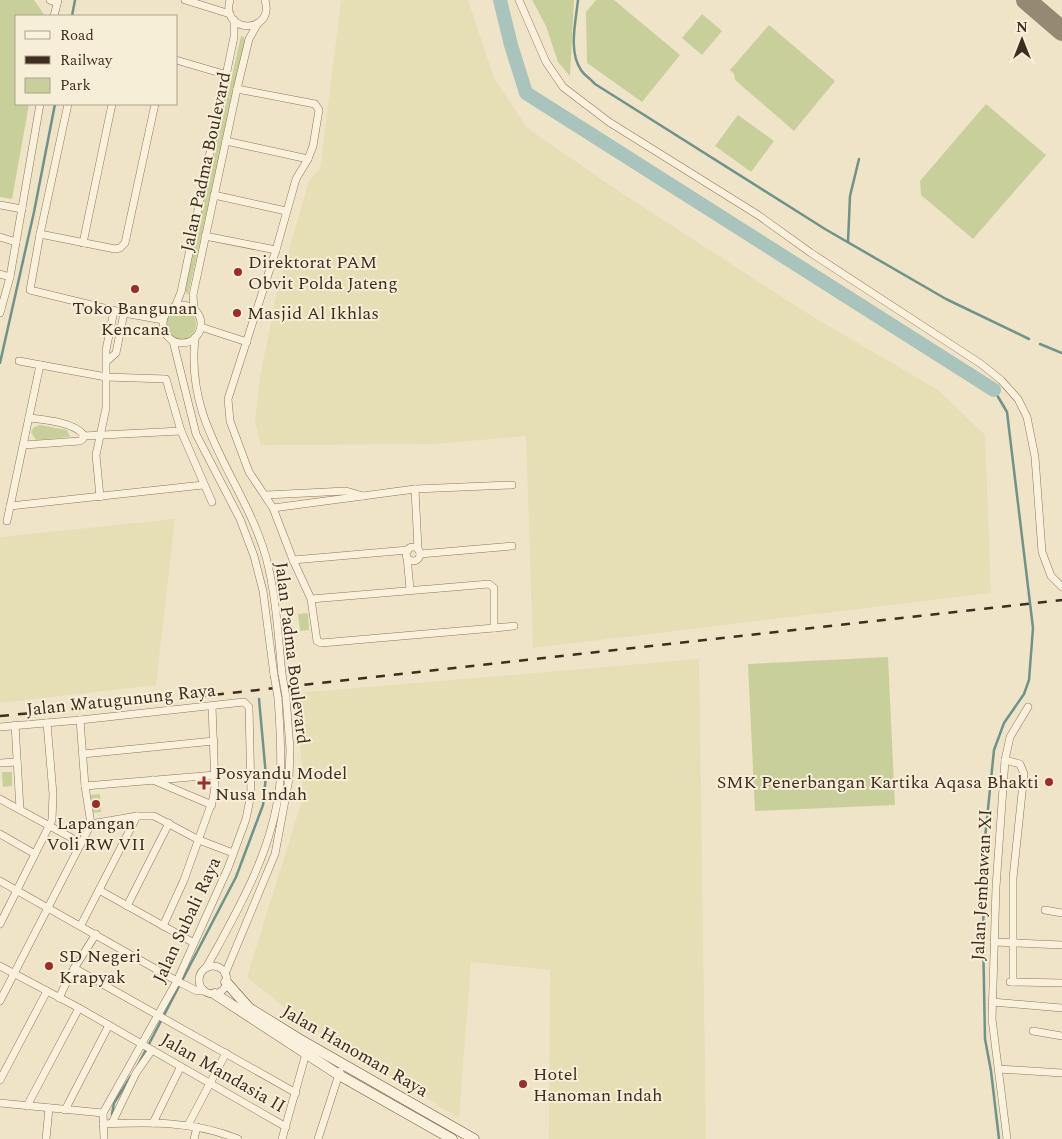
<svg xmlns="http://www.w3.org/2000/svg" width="1062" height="1139" font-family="Spectral,serif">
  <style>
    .farmland { fill: #e6deb5 }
    .green { fill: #c9cf9b }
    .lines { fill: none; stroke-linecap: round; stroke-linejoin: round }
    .stream { stroke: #6f938a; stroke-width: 2.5 }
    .river { stroke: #a9c4bc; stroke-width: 14 }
    .taxiway { stroke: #968974; stroke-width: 20 }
    .street-casing { stroke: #8d765c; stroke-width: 8 }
    .secondary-casing { stroke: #6f573f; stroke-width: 11 }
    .street { stroke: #faf1dc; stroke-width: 7 }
    .secondary { stroke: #faf1dc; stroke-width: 10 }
    .rail { stroke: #3d2e20; stroke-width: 2.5; stroke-dasharray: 9 9; stroke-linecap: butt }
    .street-bridge-casing { stroke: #8d765c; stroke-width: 8; stroke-linecap: butt }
    .street-bridge { stroke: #faf1dc; stroke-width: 7 }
    .poi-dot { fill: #9e2a2b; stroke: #f7eed8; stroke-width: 2 }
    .labels { text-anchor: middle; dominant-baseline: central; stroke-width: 4; stroke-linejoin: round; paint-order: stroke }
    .street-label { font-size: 18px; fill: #3d2e20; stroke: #f7eed8 }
    .poi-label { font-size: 18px; fill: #3d2e20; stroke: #f7eed8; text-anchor: start }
  </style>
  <rect width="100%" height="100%" fill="#f0e4c8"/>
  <g class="farmland">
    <path d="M348,0H468L494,78L527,128L620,192L810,315L938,390L985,435L991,593L533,648L526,436L433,444L261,445L255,422L260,377L277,291L309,181L320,169L341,1Z"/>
    <path d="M175,519L156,685L0,703V537Z"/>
    <path d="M699,659L706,1139H549L550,970L471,962L459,1118L301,1021L247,977L303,797L298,693Z"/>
  </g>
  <g class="green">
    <path d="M0,0H34L45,16H16V104H29L12,199L0,197Z"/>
    <path d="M532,0H574L570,76L558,62L546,26Z"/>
    <path d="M596,0H614L680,55L642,102L587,63L586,12Z"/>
    <path d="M702,14L722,31L702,55L682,38Z"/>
    <path d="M769,25L835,81L794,131L735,80L734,74L730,70Z"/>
    <path d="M241,36L244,37L245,42L188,295L185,291V287Z"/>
    <path d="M986,104L1046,155L973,239L921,195L920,181Z"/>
    <path d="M738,115L774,141L751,172L715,146Z"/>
    <circle cx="181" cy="324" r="15"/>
    <path d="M40,425L67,430L70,437L36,440L31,432L34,427Z"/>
    <path d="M308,613L309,630L300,631L298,614Z"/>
    <path d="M888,657L895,805L755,811L748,664Z"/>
    <path d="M2,772H12V786L3,787Z"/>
    <path d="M100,794L101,812L92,813L91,795Z"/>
  </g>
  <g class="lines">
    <g class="stream">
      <path d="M578,0C576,21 568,51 581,70C584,75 591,79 595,84L825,229L946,299L1029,339"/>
      <path d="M72,16L75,0"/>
      <path d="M848,242L850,196L859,159"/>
      <path d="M1040,344L1062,353"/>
      <path d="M0,363L34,212L55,104"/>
      <path d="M994,390L1007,412L1033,628L1029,680L1024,694L1004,723L994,750L985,838L983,934L985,1039L991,1071L999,1139"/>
      <path d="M138,1065L236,877L263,805L266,776L259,699"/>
      <path d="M112,1114L114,1103L131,1076"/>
    </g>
    <path class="river" d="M500,0L511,45L526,93L994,390"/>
    <path class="taxiway" d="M1026,0L1062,31"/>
    <g class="street-casing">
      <g id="street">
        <path d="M50,0L57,3"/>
        <path d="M185,0L230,14"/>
        <path d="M230,0C220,34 275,35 265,0"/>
        <path d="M519,0L546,62L563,87L609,122L758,215L811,253L981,364L1001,380L1018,399L1027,417L1035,457L1042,552L1051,576L1062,587"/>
        <path d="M54,16L58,0"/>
        <path d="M176,60L227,75"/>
        <path d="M237,89L315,104L319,110L313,146L308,159L296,179L276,250L228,399L230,421L249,472L273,508L293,560L311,599L317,641L321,643L494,628V588L489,584L311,599"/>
        <path d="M68,104L40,234L30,290L124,313L163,320"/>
        <path d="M226,141L308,159"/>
        <path d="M214,195L286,211"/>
        <path d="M0,205L22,209"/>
        <path d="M40,234L115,249L120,248L125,243L155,104"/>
        <path d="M205,236L276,250"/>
        <path d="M0,237L16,242"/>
        <path d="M83,243L112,104"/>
        <path d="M0,274L10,277"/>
        <circle cx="182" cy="324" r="19"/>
        <path d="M175,307L181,292L234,37V20"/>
        <path d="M194,310L193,295L237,89L249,39L258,23"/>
        <path d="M0,313L10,277L40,104"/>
        <path d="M201,327L247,342"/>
        <path d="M195,338C185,427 243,478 266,557C276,594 278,635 282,674"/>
        <path d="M173,341L196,434L240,519L254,556L263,591L274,675"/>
        <path d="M19,361L106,377L166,379L181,431L212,502"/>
        <path d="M107,361L116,353L124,313"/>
        <path d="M83,436L181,431"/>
        <path d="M24,445L80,441L83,439V434C72,422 45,420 29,418"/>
        <path d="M415,489L418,549"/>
        <path d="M266,495L346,491L363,496"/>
        <path d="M100,497L96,455L106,408V350L114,311"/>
        <path d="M10,506L203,485"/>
        <path d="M273,508L415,489L512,485"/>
        <path d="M7,521L40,365"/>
        <circle cx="413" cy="554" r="7"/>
        <path d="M420,554L512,546"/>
        <path d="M407,557L410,589"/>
        <path d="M293,560L408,550"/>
        <path d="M494,628L514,626"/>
        <path d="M80,720L85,786L91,824"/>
        <path d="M15,725L20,809"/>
        <path d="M0,727L80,720L244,702L249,707L251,794L246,819L228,868L177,981L103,1113L104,1139"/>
        <path d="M83,754L214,741"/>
        <path d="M1005,760L1020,764L1024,774L1013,878V982"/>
        <path d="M0,763L17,762"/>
        <path d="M153,780L212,805"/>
        <path d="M85,786L215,775"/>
        <path d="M0,799L81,843"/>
        <path d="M0,834L35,854"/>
        <path d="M0,881L177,981L197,991H204"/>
        <path d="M99,890L194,943"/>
        <path d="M127,906L169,823"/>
        <path d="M1045,910L1062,913"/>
        <path d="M0,924L52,820L53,794L47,723"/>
        <path d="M81,925L137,816"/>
        <path d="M163,926L184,880L213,799L215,786L212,706"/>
        <path d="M994,942L1062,945"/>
        <path d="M0,966L79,1008L286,1127"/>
        <circle cx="213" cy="980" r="14"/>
        <path d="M74,968L296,1093"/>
        <path d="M206,968C238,910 274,849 280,782C282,754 280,725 278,698"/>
        <path d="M225,974L275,854L289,779L290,749L286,697"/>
        <path d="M1010,982L1062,983"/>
        <path d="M59,998L70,975L96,934"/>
        <path d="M0,1001L91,824L137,816H154L199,840L233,853"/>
        <path d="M992,1002L1062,1008"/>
        <path d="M1033,1031L1062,1036"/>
        <path d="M999,1069L1062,1073"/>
        <path d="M0,1080L47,991"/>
        <path d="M0,1103L103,1113"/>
        <path d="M27,1106L79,1008"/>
        <path d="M65,1110L109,1025"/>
        <path d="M112,1123L136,1073L152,1050"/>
        <path d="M153,1123L180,1068"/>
        <path d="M103,1124C149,1122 194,1121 238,1139"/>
        <path d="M188,1125L226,1053"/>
        <path d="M46,1139L49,1108"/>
        <path d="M194,1139L197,1127"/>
        <path d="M282,1139L307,1050"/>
        <path d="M318,1139L340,1071"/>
        <path d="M1007,1139L992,1019L996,887L1005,760L1010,737L1028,707"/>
      </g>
    </g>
    <g class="secondary-casing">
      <g id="secondary">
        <path d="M226,982L249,1008L299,1039L474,1139"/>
        <path d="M215,994L339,1075L452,1139"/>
      </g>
    </g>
    <use href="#street" class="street"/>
    <use href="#secondary" class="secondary"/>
    <path class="rail" d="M0,716L177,699L1062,600"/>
    <g class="street-bridge-casing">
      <g id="street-bridge">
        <path d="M282,674L286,697"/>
        <path d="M274,675L278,698"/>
      </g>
    </g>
    <use href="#street-bridge" class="street-bridge"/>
  </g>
  <g class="poi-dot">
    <circle cx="238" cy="272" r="5"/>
    <circle cx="135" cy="289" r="5"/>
    <circle cx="237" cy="313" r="5"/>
    <circle cx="1049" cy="782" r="5"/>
    <path d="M201.5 775.5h5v5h5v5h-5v5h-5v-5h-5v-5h5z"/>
    <circle cx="96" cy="804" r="5"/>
    <circle cx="49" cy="966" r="5"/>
    <circle cx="523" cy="1084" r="5"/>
  </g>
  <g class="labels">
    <g class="street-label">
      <text transform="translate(206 162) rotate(-78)">Jalan Padma Boulevard</text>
      <text transform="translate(292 653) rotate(83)">Jalan Padma Boulevard</text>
      <text transform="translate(121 700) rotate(-6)">Jalan Watugunung Raya</text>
      <text transform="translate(982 885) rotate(-87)">Jalan Jembawan XI</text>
      <text transform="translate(187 920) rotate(-65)">Jalan Subali Raya</text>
      <text transform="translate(355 1051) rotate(30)">Jalan Hanoman Raya</text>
      <text transform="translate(223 1073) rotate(30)">Jalan Mandasia II</text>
    </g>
    <g class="poi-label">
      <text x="248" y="262">Direktorat PAM<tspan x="248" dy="21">Obvit Polda Jateng</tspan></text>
      <text x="135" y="308" text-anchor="middle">Toko Bangunan<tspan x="135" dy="21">Kencana</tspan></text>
      <text x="247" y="313">Masjid Al Ikhlas</text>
      <text x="215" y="773">Posyandu Model<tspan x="215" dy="21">Nusa Indah</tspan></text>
      <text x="1039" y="782" text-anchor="end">SMK Penerbangan Kartika Aqasa Bhakti</text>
      <text x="96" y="823" text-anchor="middle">Lapangan<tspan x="96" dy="21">Voli RW VII</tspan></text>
      <text x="59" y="956">SD Negeri<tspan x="59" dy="21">Krapyak</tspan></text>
      <text x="533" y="1074">Hotel<tspan x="533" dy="21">Hanoman Indah</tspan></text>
    </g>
  </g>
  <rect x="15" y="15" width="162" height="90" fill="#f7eed8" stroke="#ada18e"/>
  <rect x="25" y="31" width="25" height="8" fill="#faf1dc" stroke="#ada18e"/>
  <text x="60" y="40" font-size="15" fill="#3d2e20">Road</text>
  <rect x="25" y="56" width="25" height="8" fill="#3d2e20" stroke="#ada18e"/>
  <text x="60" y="65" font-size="15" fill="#3d2e20">Railway</text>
  <rect x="25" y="78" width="25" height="15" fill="#c9cf9b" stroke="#ada18e"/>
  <text x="60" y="90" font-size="15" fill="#3d2e20">Park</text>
  <g transform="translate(1022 40)" stroke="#f7eed8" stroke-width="4" paint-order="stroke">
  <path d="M0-4L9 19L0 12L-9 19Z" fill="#3d2e20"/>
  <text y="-8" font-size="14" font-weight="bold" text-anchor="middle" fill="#3d2e20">N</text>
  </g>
</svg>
